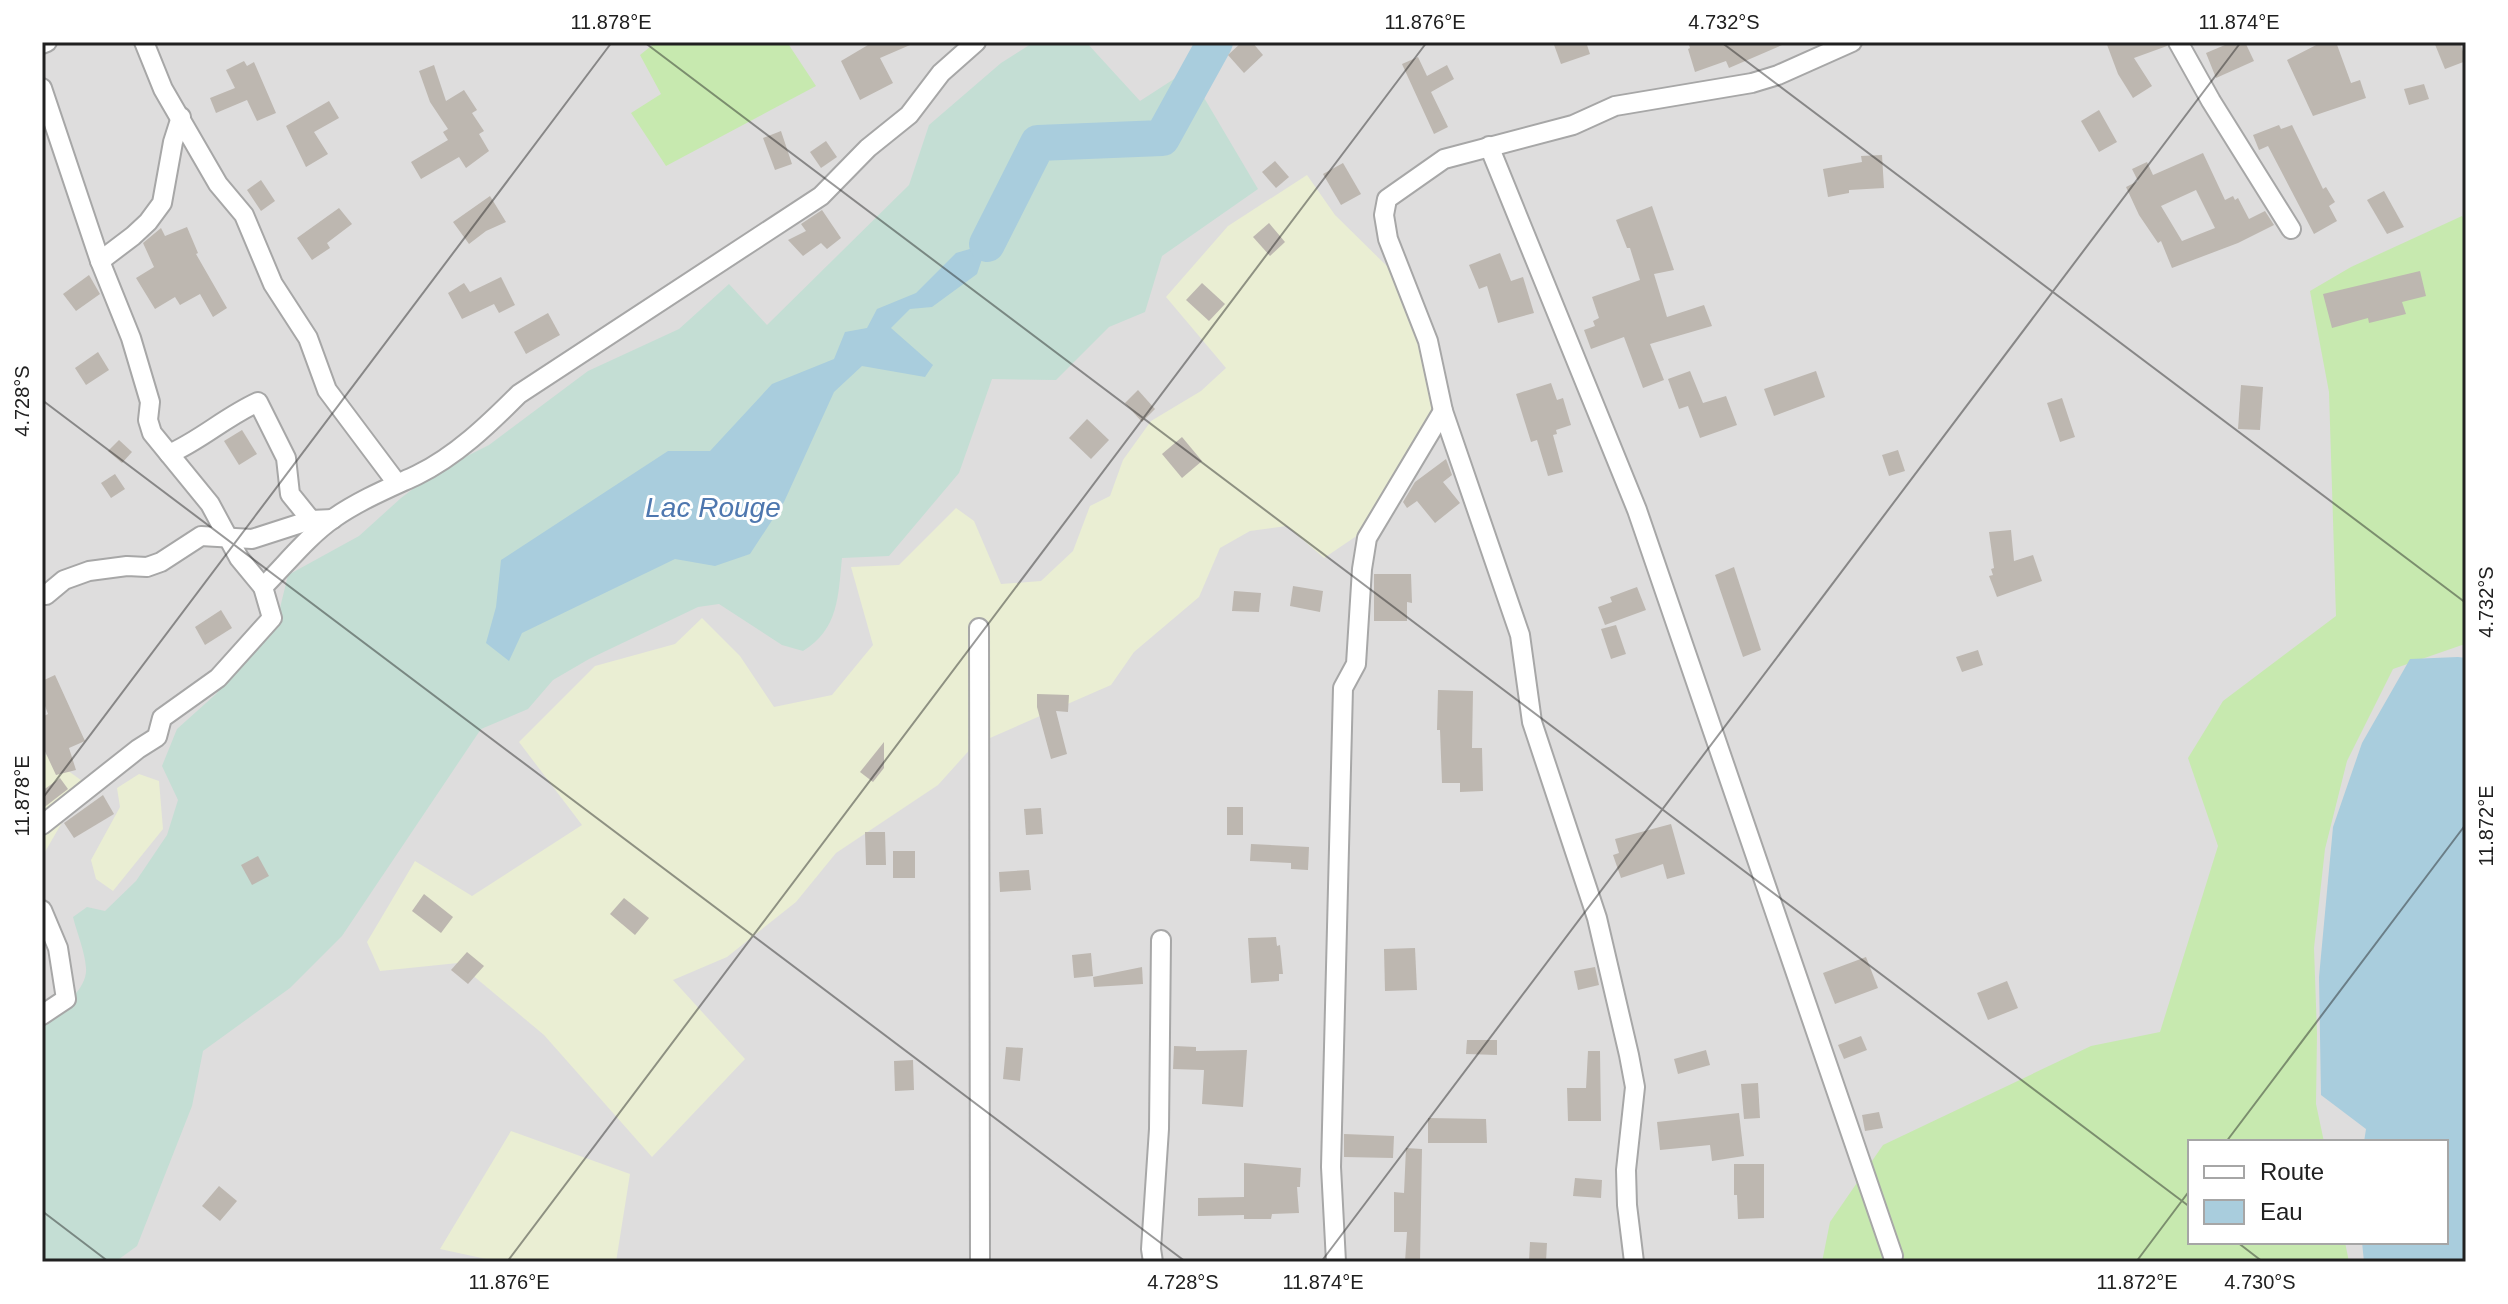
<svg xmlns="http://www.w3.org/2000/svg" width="2508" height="1304" font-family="Arial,sans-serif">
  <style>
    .residential { fill: #dedddd; fill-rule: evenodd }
    .farmland { fill: #eaeed3 }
    .grass { fill: #c7e9af }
    .wetland { fill: #c4ded4 }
    .water { fill: #a9cddd }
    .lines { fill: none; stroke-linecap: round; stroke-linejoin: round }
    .river { stroke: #a9cddd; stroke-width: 36 }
    .building { fill: #bdb7b0; fill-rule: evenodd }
    .street-casing { stroke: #a7a7a7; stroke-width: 22 }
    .street { stroke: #fff; stroke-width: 18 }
    .ticks { fill: none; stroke: #202020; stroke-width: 2; stroke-opacity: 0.45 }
    .labels { text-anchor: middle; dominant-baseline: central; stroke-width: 6; stroke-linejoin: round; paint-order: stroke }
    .water-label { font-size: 28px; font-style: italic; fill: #4e77af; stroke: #fff }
    .neatline { fill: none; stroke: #202020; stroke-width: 3 }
    .ticks-label { font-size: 20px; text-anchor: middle; fill: #202020 }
  </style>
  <rect width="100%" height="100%" fill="#f1eee7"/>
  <path class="residential" d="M42,42H2466V1262H42ZM2190,1142H2446V1242H2190Z"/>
  <g class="farmland">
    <path d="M1307,175L1335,215L1396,275L1429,365L1434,406L1358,535L1324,558L1287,526L1250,531L1220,548L1199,597L1134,652L1111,685L974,745L938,785L836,853L796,902L727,957L673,980L745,1059L652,1157L544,1035L458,963L380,971L367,942L415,861L472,896L582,825L519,742L595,666L675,644L702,618L740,656L774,707L832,695L873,645L851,567L899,565L956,508L974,521L1001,584L1041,581L1073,551L1090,506L1110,496L1123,460L1151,421L1201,391L1226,368L1166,297L1228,226Z"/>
    <path d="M42,752L85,783L42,857Z"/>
    <path d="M139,774L159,781L163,829L113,891L96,879L91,860L120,807L117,788Z"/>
    <path d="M511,1131L630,1174L616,1262H500L440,1249Z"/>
  </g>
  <g class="grass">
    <path d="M656,42H787L816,86L666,166L631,113L661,94L640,55Z"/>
    <path d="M2462,216L2466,223V646L2462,645L2393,669L2347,761L2325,849L2314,948L2317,1034L2316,1104L2324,1142H2190V1242H2345L2349,1262H1822L1830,1222L1883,1145L2091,1046L2160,1032L2218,846L2188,758L2223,701L2336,616L2329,392L2310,291L2351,267Z"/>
  </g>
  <path class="wetland" d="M1034,42H1086L1140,101L1174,79L1203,96L1258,189L1162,256L1145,312L1109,327L1056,380L992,379L959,473L889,556L842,558C838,596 839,629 803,651L782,645L719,604L698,607L589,659L553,680L528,709L481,729L342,936L290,988L203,1051L192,1106L137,1246L115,1262H42V1022C58,1011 88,990 86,968C85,952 77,933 73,917L87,907L105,911L136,881L167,835L178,800L162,766L177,729L216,694L262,636L280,608L288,575L359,536L401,498L435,472L489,445L588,371L679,329L729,284L767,325L909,185L929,125L1001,63Z"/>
  <g class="water">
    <path d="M987,244L977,274L932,307L910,309L891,328L933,365L925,377L862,366L834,392L784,502L750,554L715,566L675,559L522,633L509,661L486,643L496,607L501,560L668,451H710L772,384L834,359L845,332L867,328L877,309L916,293L956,253Z"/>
    <path d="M2458,657L2466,658V1262H2364L2362,1242H2446V1142H2364L2366,1129L2321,1095L2319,977L2333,827L2362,743L2410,659Z"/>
  </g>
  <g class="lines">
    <path class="river" d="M987,244L1038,143L1162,138L1215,42"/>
  </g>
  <g class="building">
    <path d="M873,42H917L880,58L893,83L860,100L841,61Z"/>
    <path d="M1242,42H1252L1263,55L1244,73L1228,55Z"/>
    <path d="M1553,42H1586L1590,54L1561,64Z"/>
    <path d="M1688,42H1789L1729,68L1726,61L1695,72L1688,49L1690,48Z"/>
    <path d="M2106,42H2166L2167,46L2134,58L2152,86L2133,98L2118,74Z"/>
    <path d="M2232,42H2245L2254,61L2216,78L2206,53Z"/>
    <path d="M2322,42H2336L2351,83L2360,80L2366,98L2313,116L2287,60Z"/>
    <path d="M2434,42H2460L2466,61L2445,69Z"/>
    <path d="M1418,57L1427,76L1447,65L1454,79L1431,92L1448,127L1434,134L1402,64Z"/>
    <path d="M244,61L247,66L254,62L276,113L257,121L247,100L216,113L210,98L235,88L226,70Z"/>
    <path d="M434,65L446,101L464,90L477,110L472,113L484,131L479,134L489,151L466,168L459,157L421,179L411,162L448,140L443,132L448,129L430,102L419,71Z"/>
    <path d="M2424,84L2429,99L2409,105L2404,89Z"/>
    <path d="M329,101L339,118L314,132L328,154L306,167L286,126Z"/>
    <path d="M2099,110L2117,142L2099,152L2081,121Z"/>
    <path d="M2279,125L2281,129L2292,125L2323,189L2326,187L2335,202L2329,206L2337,221L2314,234L2268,146L2259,150L2253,135Z"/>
    <path d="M781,131L792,164L775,170L763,138Z"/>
    <path d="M826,141L837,157L821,168L810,152Z"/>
    <path d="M2203,153L2225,200L2233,196L2235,200L2238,198L2249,219L2265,211L2274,225L2238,243L2172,268L2161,241L2158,243L2139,215L2126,187L2138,181L2132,169L2147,162L2153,175ZM2196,190L2215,228L2182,241L2161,206Z"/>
    <path d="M1882,155L1884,188L1849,190V193L1828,197L1823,169L1862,162L1861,156Z"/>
    <path d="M1275,161L1289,177L1276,188L1262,172Z"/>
    <path d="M1343,163L1361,194L1341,205L1323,174Z"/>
    <path d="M261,180L275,201L261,211L247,190Z"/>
    <path d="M2384,191L2404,227L2387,234L2367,200Z"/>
    <path d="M490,196L506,222L486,231L469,244L453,222Z"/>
    <path d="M1652,206L1674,270L1654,274L1667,317L1704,305L1712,326L1650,344L1664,380L1643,388L1624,337L1591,349L1584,330L1595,326L1593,321L1599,318L1592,297L1640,280L1630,248H1627L1616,220Z"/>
    <path d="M339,208L352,224L327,243L330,248L312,260L297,238Z"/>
    <path d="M822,210L841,238L827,249L821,243L803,256L788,240L806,231L801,224Z"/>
    <path d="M1269,223L1285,242L1270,256L1253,237Z"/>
    <path d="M187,227L198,253L196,254L227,308L213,317L200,294L180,305L175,297L155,309L136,278L154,267L143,243L161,228L165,236Z"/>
    <path d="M1500,253L1511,281L1523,277L1534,313L1498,323L1487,286L1479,289L1469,265Z"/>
    <path d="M2420,271L2426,296L2402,302L2406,314L2369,323L2368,318L2332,328L2323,294Z"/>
    <path d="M89,275L100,294L76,311L63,294Z"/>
    <path d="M501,277L515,305L499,313L494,304L462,319L448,293L464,283L470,292Z"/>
    <path d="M1202,283L1225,304L1209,321L1186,300Z"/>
    <path d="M548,313L560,335L526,354L514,332Z"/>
    <path d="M98,352L109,370L86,385L75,368Z"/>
    <path d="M1690,371L1703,403L1726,396L1737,425L1700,438L1688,406L1679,409L1668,379Z"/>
    <path d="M1816,371L1825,397L1774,416L1764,389Z"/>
    <path d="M1551,383L1557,400L1563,398L1571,425L1556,430L1557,434L1553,435L1563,472L1548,476L1537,440L1531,442L1516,394Z"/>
    <path d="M2241,385L2263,387L2260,430L2238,429Z"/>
    <path d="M1138,390L1155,409L1142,422L1125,403Z"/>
    <path d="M2062,398L2075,437L2060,442L2047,403Z"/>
    <path d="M1087,419L1109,440L1091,459L1069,438Z"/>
    <path d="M242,430L257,454L239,465L224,441Z"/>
    <path d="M1182,437L1202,461L1182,478L1162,454Z"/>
    <path d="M119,440L132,452L122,463L108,451Z"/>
    <path d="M1898,450L1905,471L1889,476L1882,455Z"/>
    <path d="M1446,459L1452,475L1443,482L1460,503L1435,523L1417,501L1407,508L1403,502L1415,482Z"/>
    <path d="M115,474L125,489L111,498L101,483Z"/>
    <path d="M2011,530L2014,561L2033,555L2042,581L1997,597L1989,576L1993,575L1991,569L1994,568L1989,532Z"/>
    <path d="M1734,567L1761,650L1743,657L1715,575Z"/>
    <path d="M1374,574H1411L1412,603L1407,602V621H1374Z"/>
    <path d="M1293,586L1323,591L1320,612L1290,606Z"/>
    <path d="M1637,587L1646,610L1605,625L1598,607L1612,602L1610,597Z"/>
    <path d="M1234,591L1261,593L1259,612L1232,611Z"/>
    <path d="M221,610L232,628L205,645L195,627Z"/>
    <path d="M1616,625L1626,654L1611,659L1601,629Z"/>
    <path d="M1978,650L1983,665L1962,672L1956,657Z"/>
    <path d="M55,675L85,741L69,748L76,770L56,775L42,745V717L48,714L42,698V681Z"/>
    <path d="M1438,690L1473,691L1472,748H1482L1483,791L1460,792V783H1442L1440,730H1437Z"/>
    <path d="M1037,694L1069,695L1068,712L1056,711L1067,754L1051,759L1037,707Z"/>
    <path d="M884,742V768L873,782L860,772Z"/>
    <path d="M60,778L68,789L42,809V791Z"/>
    <path d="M103,795L114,814L74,838L64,823Z"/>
    <rect x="1227" y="807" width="16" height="28"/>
    <path d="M1041,808L1043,834L1026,835L1024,809Z"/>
    <path d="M1671,824L1685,874L1667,879L1663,864L1621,878L1613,855L1619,853L1615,839Z"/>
    <path d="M865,832H885L886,865H866Z"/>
    <path d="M1251,844L1309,847L1308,870L1291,869V863L1250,861Z"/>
    <rect x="893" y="851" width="22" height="27"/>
    <path d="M258,856L269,876L252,885L241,865Z"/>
    <path d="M1029,870L1031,890L1000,892L999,872Z"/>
    <path d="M424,894L453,917L441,933L412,911Z"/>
    <path d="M624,898L649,918L635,935L610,914Z"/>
    <path d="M1276,937L1277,946L1280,945L1283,974H1279V981L1251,983L1248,938Z"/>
    <path d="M1415,948L1417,990L1385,991L1384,949Z"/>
    <path d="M467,952L484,966L468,984L451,970Z"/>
    <path d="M1091,953L1093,976L1074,978L1072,955Z"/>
    <path d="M1866,957L1878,988L1835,1004L1823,973Z"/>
    <path d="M1142,967L1143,984L1094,987L1093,977Z"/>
    <path d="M1595,967L1599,985L1578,990L1574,971Z"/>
    <path d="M2007,981L2018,1008L1988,1020L1977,993Z"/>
    <path d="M1861,1036L1867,1050L1844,1059L1838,1045Z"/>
    <path d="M1467,1040H1497V1055L1466,1054Z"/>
    <path d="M1174,1046L1196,1047V1051L1247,1050L1243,1107L1202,1104L1204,1070L1173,1069Z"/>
    <path d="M1006,1047L1023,1048L1020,1081L1003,1079Z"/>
    <path d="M1706,1050L1710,1065L1678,1074L1674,1059Z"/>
    <path d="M1588,1051H1600L1601,1121H1568L1567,1088H1586Z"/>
    <path d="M913,1060L914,1090L895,1091L894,1061Z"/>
    <path d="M1758,1083L1760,1118L1744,1119L1741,1084Z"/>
    <path d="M1879,1112L1883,1128L1865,1131L1862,1115Z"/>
    <path d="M1739,1113L1744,1156L1712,1161L1710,1145L1660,1150L1657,1122Z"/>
    <path d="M1428,1118L1486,1119L1487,1143H1428Z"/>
    <path d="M1344,1134L1394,1136L1393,1158L1344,1157Z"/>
    <path d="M1406,1148L1422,1149L1420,1262H1405L1407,1232H1394V1192L1404,1193Z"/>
    <path d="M1244,1163L1301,1168L1300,1187H1297L1299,1213L1272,1214L1271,1219H1244V1215L1198,1216V1198L1244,1197Z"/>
    <path d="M1734,1164H1764V1218L1738,1219L1737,1195H1734Z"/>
    <path d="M1575,1178L1602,1180L1601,1198L1573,1196Z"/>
    <path d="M219,1186L237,1201L220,1221L202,1206Z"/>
    <path d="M1530,1242L1547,1243L1546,1262H1529Z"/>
  </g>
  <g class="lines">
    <g class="street-casing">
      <g id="street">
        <path d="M144,42L163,89L218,184L244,215L273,284L308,338L327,390L396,482"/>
        <path d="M2178,42L2211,101L2291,229"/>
        <path d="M42,44L47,42"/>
        <path d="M42,88L100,261L131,338L150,402L148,420L152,433L210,504L239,558L263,587"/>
        <path d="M1489,146L1637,510L1893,1256"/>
        <path d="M100,261L133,236L148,222L162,203L173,142L181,117"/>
        <path d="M169,454C201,440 225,417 258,402L286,458L290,494L311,520"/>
        <path d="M42,594L46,595L64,580L89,571L127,566L147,567L161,562L201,536L252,539L311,520L333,519"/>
        <path d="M979,628L980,1262"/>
        <path d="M42,825L138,749L157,737L162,718L218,678L272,618L263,587C286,564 308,536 334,518C360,500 389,488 417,475C456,456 489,424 519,394L821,196L868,148L909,115L941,73L976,42"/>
        <path d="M42,910L58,948L66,999L42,1015"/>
        <path d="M1153,1262L1151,1249L1159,1129L1161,940"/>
        <path d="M1336,1262L1331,1167L1343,688L1356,664L1362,569L1367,538L1443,411"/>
        <path d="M1634,1262L1627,1205L1626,1170L1635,1087L1629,1055L1597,918L1532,722L1520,635L1443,411L1428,341L1388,239L1384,215L1387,199L1444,159L1573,125L1615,106L1752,83L1778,75L1852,42"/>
      </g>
    </g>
    <use href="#street" class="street"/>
  </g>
  <path class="ticks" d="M644,42L2190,1207M1721,42L2466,603M42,400L1186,1262M42,799L612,42M2226,1142L2466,824M42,1211L109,1262M2237,1242L2263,1262M507,1262L1427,42M1321,1262L2241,42M2136,1262L2190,1190"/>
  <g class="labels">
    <g class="water-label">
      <text x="713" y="507">Lac Rouge</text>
    </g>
  </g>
  <rect width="2508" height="1304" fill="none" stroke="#ffffff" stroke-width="88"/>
  <rect x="2188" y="1140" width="260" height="104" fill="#ffffff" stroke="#a6a6a6" stroke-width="2"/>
  <rect x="2204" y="1166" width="40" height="12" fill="#ffffff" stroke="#a6a6a6" stroke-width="2"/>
  <text x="2260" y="1180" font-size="24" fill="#202020">Route</text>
  <rect x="2204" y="1200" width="40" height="24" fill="#a9cddd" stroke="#a6a6a6" stroke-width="2"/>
  <text x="2260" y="1220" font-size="24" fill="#202020">Eau</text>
  <rect x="44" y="44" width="2420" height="1216" class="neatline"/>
  <g class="ticks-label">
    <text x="611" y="29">11.878°E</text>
    <text x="1425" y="29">11.876°E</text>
    <text x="1724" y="29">4.732°S</text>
    <text x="2239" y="29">11.874°E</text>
    <text transform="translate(22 401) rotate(-90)" y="7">4.728°S</text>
    <text transform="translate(2486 602) rotate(-90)" y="7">4.732°S</text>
    <text transform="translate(22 796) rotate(-90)" y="7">11.878°E</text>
    <text transform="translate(2486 826) rotate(-90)" y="7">11.872°E</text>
    <text x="509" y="1289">11.876°E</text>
    <text x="1183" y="1289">4.728°S</text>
    <text x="1323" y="1289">11.874°E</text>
    <text x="2137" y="1289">11.872°E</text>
    <text x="2260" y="1289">4.730°S</text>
  </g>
</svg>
